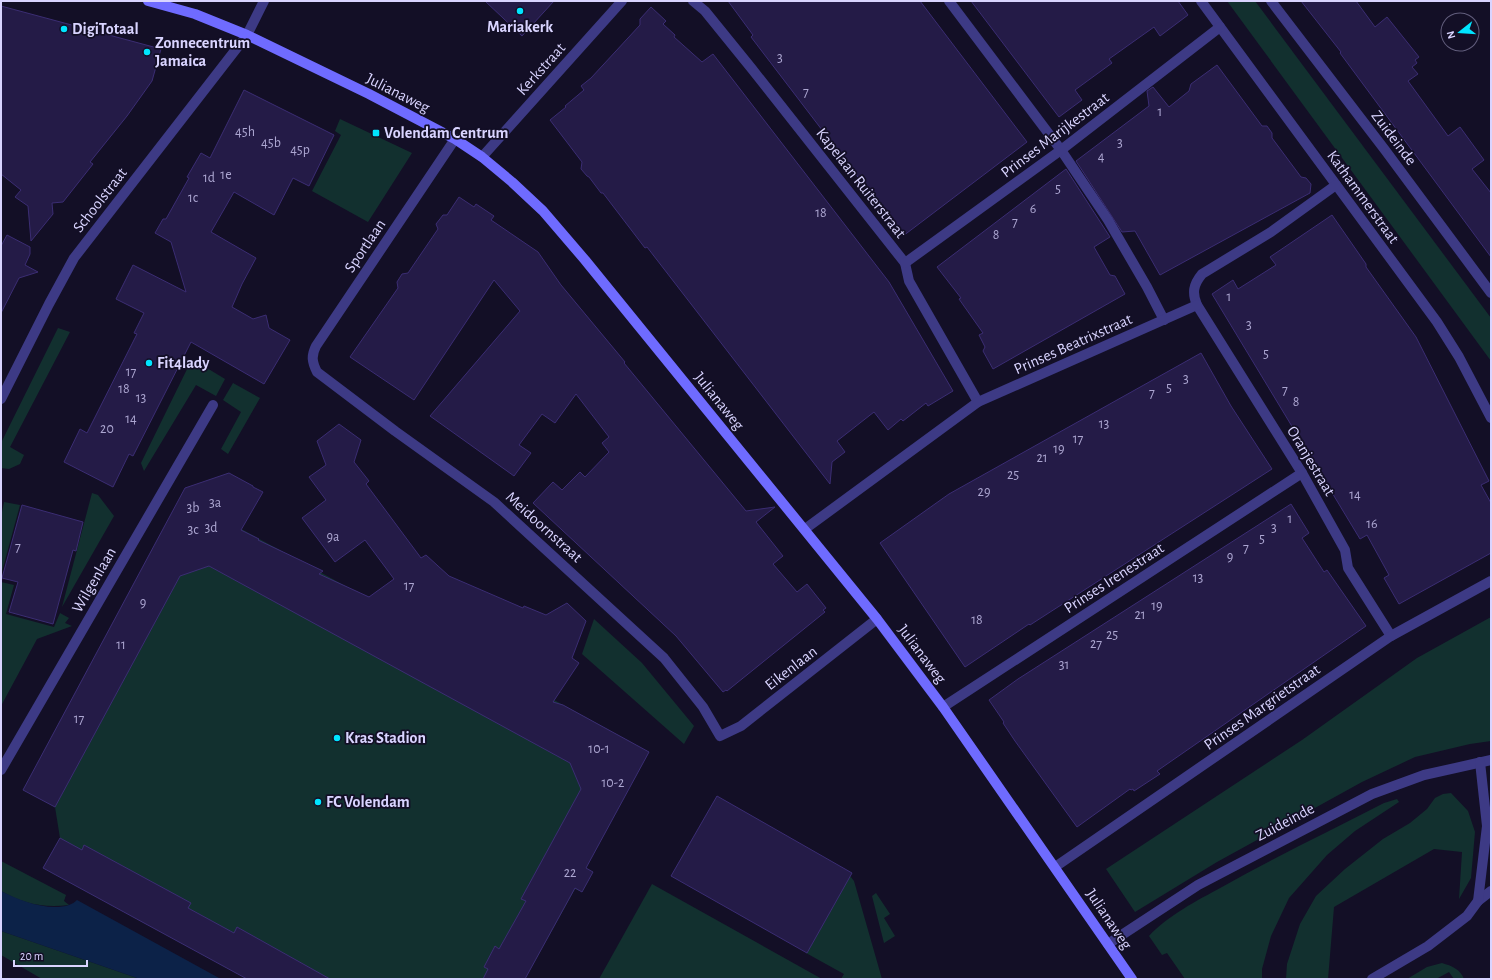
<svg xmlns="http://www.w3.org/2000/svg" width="1492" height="980" font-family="'Alegreya Sans',sans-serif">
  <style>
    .green { fill: #12302f }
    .water { fill: #0c2248 }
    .building { fill: #241b47; stroke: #3b2d73 }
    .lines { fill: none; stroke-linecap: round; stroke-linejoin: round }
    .street { stroke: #3d3a85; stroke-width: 10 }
    .secondary { stroke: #6f6bff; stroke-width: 10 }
    .poi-dot { fill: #00e5ff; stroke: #130f26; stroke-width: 1.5 }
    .labels { text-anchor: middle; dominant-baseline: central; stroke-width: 3.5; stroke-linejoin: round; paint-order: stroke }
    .number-label { font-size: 14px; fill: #aca6d1 }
    .poi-label { font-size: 16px; font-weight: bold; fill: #d9d4ff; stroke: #130f26; text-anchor: start }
    .street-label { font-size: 16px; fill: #d9d4ff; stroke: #130f26 }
  </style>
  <rect width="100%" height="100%" fill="#130f26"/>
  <g class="green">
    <path d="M1227,1H1255L1491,318V361Z"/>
    <path d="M340,119L412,153L368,222L312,191L341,135L335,131Z"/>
    <path d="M58,328L70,332L10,447L24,455L20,464L9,469L1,468V443Z"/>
    <path d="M192,359L225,379L216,396L196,385L144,471L141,463Z"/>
    <path d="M233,383L260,398L228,454L221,449L241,412L223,400Z"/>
    <path d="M227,473L253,486L234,525L649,752L586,868L593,872L582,892L575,889L525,979H247L43,868L60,838L55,807L23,790L148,558Z"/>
    <path d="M92,493L98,495L114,516L62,607Z"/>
    <path d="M4,502L20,505L1,575V517Z"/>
    <path d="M1,582L14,585L6,614L54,627L60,613L69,618L65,623L72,626L37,639L1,706Z"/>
    <path d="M1491,617V741L1470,744L1415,757L1362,782L1217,862L1135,912L1106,869L1302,740L1417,658Z"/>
    <path d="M594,619L642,663L694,726L684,744L582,654Z"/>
    <path d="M1451,793L1468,811L1475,832L1471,878L1459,899L1462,852L1434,849L1334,907L1328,979H1286L1287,964L1300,924L1316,896L1345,869L1383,839L1410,823L1427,809L1435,798L1443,794Z"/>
    <path d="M1397,799L1399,802L1355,831L1327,855L1289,898L1271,936L1262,969V979H1185L1167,953L1162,955L1149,936C1167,916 1198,900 1222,887C1275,857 1330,831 1384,803Z"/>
    <path d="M1,861L66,895L64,901L69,905C43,908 24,904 1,891Z"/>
    <path d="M850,876L854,881L882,979H841L844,974L806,953Z"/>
    <path d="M652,884L822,979H599Z"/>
    <path d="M876,893L890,914L884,918L895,936L884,943L872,896Z"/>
    <path d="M1,931L140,979H42L1,955Z"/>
    <path d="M1442,963C1452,966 1460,969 1464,979H1454L1449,972L1436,979H1407L1427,967Z"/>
  </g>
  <path class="water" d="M1,891C18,900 49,912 69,905C72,904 75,902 77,900L219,978V979H140L1,931Z"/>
  <g class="building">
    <path d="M485,1H554L522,36Z"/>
    <path d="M728,1H920L1027,142L903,236L751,37L753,35Z"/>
    <path d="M971,1H1178L1188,15L1160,36L1154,27L1109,59L1112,63L1075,90L1082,100L1059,117Z"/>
    <path d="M1301,1H1356L1375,27L1387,17L1419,57L1415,60L1417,63L1412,67L1418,74L1408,81L1448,136L1460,127L1484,160L1472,169L1491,193V257L1340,53L1341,52Z"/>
    <path d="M1,6L161,49L152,81L127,116L90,162L93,164L63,202L52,203L53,214L31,241L28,206L15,197L21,190L1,174Z"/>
    <path d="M651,7L666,21L663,24L675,35L674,37L702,62L713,54L889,282L953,391L928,406L926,403L903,421L901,419L888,430L874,412L837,441L845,452L832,462L830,484L647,247L645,248L603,193H601L589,177L587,176L581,169L582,162L550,120L566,107L565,106L584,90L581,86L591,78L640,25V19Z"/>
    <path d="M1217,65L1262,126H1267L1272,133V138L1301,177L1306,178L1311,184L1310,193L1160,275L1135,231L1122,232L1076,161L1149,106L1147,91L1153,87L1169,107L1189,91L1191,84Z"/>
    <path d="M244,90L334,135L309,186L293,178L274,215L234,192L211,232L256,258L242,284L232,307L253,319L266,315L269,328L290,340L264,384L191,342L133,456L129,454L113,487L64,462L80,429L87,433L137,334L134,333L144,313L116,299L133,265L186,292L171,242L155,233L163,219H166L189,178L187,177L201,153L210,158Z"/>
    <path d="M1066,169L1110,237L1094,247L1110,275L1115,276L1125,294L993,369L983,351L985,347L979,335L983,333L959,299L961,298L937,267Z"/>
    <path d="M459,197L474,207L476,204L494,216L491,220L538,252L561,285L625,362L624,363L746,511L775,507L756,522L783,556L773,564L797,592L807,584L826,608L823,610L825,612L727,691L726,690L723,692L676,636L533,503L553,482L562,490L580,472L585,477L609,452L602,443L609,437L576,394L555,423L542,414L519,445L531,453L514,476L430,416L520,311L494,280L414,400L350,357L398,288L397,282L402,274L408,273L438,229L436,224L443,215H447Z"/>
    <path d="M1332,215L1366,264V267L1416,337L1489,481L1481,485L1491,503V553L1399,604L1384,578L1389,575L1367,535L1360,539L1212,294L1233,280L1238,289L1276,265L1270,257Z"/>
    <path d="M7,235L30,247V254L25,265L38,272L19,278L1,313V246Z"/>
    <path d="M1201,353L1231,406L1272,469L1030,625L1029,624L965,667L880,543L949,494Z"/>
    <path d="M339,424L361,440L354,462L369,481L366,484L421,558L426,555L449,576L523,608L524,606L546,615L567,603L586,621L572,658L579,663L553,702L563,705L649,752L586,868L593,872L582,892L575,888L525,979H483L488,969L484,967L495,946L499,949L526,901L521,899L581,789L570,763L209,566L180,576L55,807L23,790L185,488L229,473L253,486V487L263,492L241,530L259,539L258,540L323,571L319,574L369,597L394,579L365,540L335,562L302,518L326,500L309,477L326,465L317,441Z"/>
    <path d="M1291,504L1309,533L1302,538L1324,572L1327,570L1366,626L1157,771L1160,774L1134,791L1133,789L1131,790L1130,789L1077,827L1015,741L1003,723L1004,722L989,700L1018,679Z"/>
    <path d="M22,505L83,522L76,551L73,550L53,624L9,612L18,582L2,578Z"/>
    <path d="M717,796L852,873L807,953L671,876Z"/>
    <path d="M60,838L82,850L84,845L191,903L188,908L234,933L237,927L330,979H247L43,868Z"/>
  </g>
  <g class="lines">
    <g class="street">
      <path d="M693,1L705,11L752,69L905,263L909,281L978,402"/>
      <path d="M949,1L1061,150L1108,220L1147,287L1164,320"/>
      <path d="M1201,1L1437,322L1459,357L1491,418"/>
      <path d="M1271,1L1385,150L1491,293"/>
      <path d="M455,139L316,346C311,356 312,362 317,372L395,431L494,502L664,658L703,707L720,736L741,726L877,619"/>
      <path d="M482,157L622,1"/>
      <path d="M1336,185L1271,232L1202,274C1193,285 1192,293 1197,305L1302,473L1345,550L1348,568L1391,636"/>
      <path d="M905,263L1061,150L1220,27"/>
      <path d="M1,399L49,304L74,258L247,35L264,1"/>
      <path d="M805,529L978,402L1197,305"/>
      <path d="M943,707L1302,473"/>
      <path d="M1,770L213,405"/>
      <path d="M1055,867L1391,636L1491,581"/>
      <path d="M1478,901L1491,891"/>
      <path d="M1108,944L1198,885L1372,794L1424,775L1491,760"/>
      <path d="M1372,979L1428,946L1467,916L1478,901L1487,826L1480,762"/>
    </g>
    <path class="secondary" d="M148,1L195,14L247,35L369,94L455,139L482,157L512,182L543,211L585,260L877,619L943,707L1132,979"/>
  </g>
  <g class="poi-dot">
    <circle cx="520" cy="11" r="4"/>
    <circle cx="64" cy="29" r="4"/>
    <circle cx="147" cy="52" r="4"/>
    <rect x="372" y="129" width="8" height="8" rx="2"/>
    <circle cx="149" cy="363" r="4"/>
    <circle cx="337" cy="738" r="4"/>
    <circle cx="318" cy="802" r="4"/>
  </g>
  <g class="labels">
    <g class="number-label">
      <text x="780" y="58">3</text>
      <text x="806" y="92">7</text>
      <text x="1160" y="112">1</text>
      <text x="245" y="132">45h</text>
      <text x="271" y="143">45b</text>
      <text x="1120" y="143">3</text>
      <text x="300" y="150">45p</text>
      <text x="1101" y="157">4</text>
      <text x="226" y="175">1e</text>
      <text x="209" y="178">1d</text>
      <text x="1058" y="189">5</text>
      <text x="193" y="198">1c</text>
      <text x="1033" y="209">6</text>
      <text x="821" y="213">18</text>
      <text x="1015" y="222">7</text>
      <text x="996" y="235">8</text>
      <text x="1229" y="297">1</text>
      <text x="1249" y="325">3</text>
      <text x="1266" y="354">5</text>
      <text x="131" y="372">17</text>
      <text x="1186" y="379">3</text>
      <text x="1169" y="388">5</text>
      <text x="124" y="389">18</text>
      <text x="1285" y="390">7</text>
      <text x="1152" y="393">7</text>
      <text x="141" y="398">13</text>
      <text x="1296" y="402">8</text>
      <text x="131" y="419">14</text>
      <text x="1104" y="424">13</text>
      <text x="107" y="429">20</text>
      <text x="1078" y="439">17</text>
      <text x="1059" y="449">19</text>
      <text x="1042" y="458">21</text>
      <text x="1013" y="475">25</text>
      <text x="984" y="492">29</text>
      <text x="1355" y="495">14</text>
      <text x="215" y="503">3a</text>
      <text x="193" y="508">3b</text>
      <text x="1290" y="519">1</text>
      <text x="1372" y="524">16</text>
      <text x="211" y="528">3d</text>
      <text x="1274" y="528">3</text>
      <text x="193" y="530">3c</text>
      <text x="333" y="537">9a</text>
      <text x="1262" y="539">5</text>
      <text x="18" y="547">7</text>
      <text x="1246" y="548">7</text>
      <text x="1230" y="557">9</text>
      <text x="1198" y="578">13</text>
      <text x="409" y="586">17</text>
      <text x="143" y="603">9</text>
      <text x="1157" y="606">19</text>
      <text x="1140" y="615">21</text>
      <text x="977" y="620">18</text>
      <text x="1112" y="635">25</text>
      <text x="1096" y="644">27</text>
      <text x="121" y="645">11</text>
      <text x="1064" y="665">31</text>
      <text x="79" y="719">17</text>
      <text x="599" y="749">10-1</text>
      <text x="613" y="783">10-2</text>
      <text x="570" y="873">22</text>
    </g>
    <g class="poi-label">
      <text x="520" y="27" text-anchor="middle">Mariakerk</text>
      <text x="72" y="29">DigiTotaal</text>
      <text x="155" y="43">Zonnecentrum<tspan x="155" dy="18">Jamaica</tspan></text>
      <text x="384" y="133">Volendam Centrum</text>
      <text x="157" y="363">Fit4lady</text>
      <text x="345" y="738">Kras Stadion</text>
      <text x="326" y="802">FC Volendam</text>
    </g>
    <g class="street-label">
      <text transform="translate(541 69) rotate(-48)">Kerkstraat</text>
      <text transform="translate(398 93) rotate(27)">Julianaweg</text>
      <text transform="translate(1055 135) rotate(-37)">Prinses Marijkestraat</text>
      <text transform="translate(1394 138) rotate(53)">Zuideinde</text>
      <text transform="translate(861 183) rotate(52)">Kapelaan Ruiterstraat</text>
      <text transform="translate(1363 197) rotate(54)">Kathammerstraat</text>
      <text transform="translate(100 200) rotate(-52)">Schoolstraat</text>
      <text transform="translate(365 246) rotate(-56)">Sportlaan</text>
      <text transform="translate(1073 344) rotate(-24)">Prinses Beatrixstraat</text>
      <text transform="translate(719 401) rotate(51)">Julianaweg</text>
      <text transform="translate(1311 461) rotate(59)">Oranjestraat</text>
      <text transform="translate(544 527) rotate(42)">Meidoornstraat</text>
      <text transform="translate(1114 578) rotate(-33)">Prinses Irenestraat</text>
      <text transform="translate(94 580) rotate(-60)">Wilgenlaan</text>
      <text transform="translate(922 654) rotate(53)">Julianaweg</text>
      <text transform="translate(791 668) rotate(-38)">Eikenlaan</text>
      <text transform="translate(1262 707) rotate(-35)">Prinses Margrietstraat</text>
      <text transform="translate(1285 822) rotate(-28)">Zuideinde</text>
      <text transform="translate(1109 919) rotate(56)">Julianaweg</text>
    </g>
  </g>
  <rect width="1492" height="980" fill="none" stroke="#d9d4ff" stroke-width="4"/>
  <g transform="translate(1460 32) rotate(253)"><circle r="19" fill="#130f26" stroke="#625e7d"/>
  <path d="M0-3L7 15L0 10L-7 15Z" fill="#00e5ff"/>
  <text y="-6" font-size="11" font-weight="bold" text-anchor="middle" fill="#d9d4ff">N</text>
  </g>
  <path d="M14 960v6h73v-6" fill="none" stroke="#d9d4ff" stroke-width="2"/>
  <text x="20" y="960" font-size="12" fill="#d9d4ff" stroke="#130f26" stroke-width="3" paint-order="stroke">20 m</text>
</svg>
